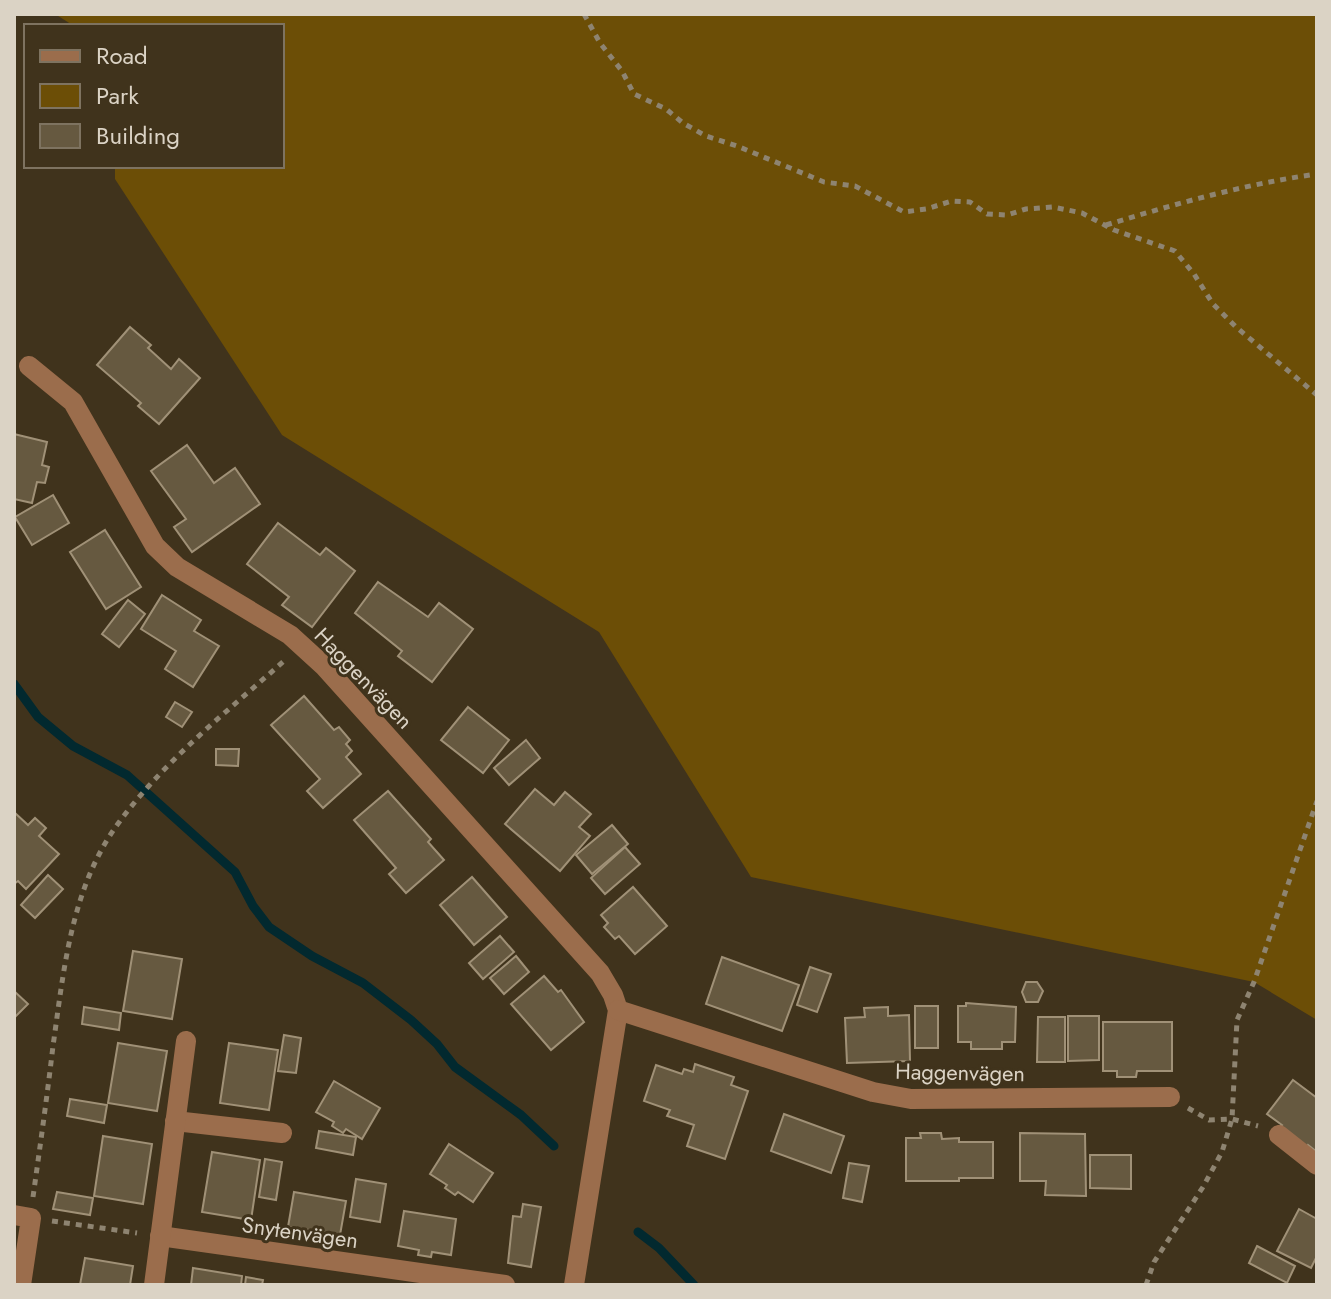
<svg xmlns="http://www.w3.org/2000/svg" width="1331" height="1299" font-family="Jost,sans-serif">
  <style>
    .green { fill: #6c4e06 }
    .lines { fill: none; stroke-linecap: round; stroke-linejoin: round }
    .stream { stroke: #02292f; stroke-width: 9 }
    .building { fill: #665940; stroke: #a09177; stroke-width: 2 }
    .path { stroke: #8e8471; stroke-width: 5; stroke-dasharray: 6 6; stroke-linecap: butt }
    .minor { stroke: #9b6d4c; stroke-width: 20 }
    .labels { text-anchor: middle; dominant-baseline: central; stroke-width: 6; stroke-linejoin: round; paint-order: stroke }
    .street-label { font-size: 22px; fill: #dbd3c5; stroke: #40331c }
  </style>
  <rect width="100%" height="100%" fill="#40331c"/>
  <path class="green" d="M55,14H1317V1020L1254,982L751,877L599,632L282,435L115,179V166H282V26H74Z"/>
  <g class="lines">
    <g class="stream">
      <path d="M14,684L38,717L73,746L127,775L235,872L253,906L269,927L312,956L363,983L411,1020L437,1044L455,1067L521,1115L554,1146"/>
      <path d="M638,1232L659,1248L694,1285"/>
    </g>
  </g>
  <g class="building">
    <path d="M130,327L151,345L148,348L171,369L179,359L200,378L159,424L138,406L141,403L97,365Z"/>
    <path d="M14,434L47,442L42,465L49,467L45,483L37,482L32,503L14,499Z"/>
    <path d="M187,445L214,483L235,468L260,504L192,552L174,527L186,519L151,471Z"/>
    <path d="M53,495L69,523L32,545L15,517Z"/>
    <path d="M278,523L320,555L326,548L355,571L312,627L282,605L289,597L247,564Z"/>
    <path d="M105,530L141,587L106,609L70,552Z"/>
    <path d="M378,582L428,617L439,603L473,629L432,682L398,656L402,651L355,613Z"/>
    <path d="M162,595L201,620L194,631L219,646L193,687L165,669L176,651L141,629Z"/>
    <path d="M128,600L145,614L119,647L102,634Z"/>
    <path d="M304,696L334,730L339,727L350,740L346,744L352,751L346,757L361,774L323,808L307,791L320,779L271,725Z"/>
    <path d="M175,702L192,712L182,727L166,717Z"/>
    <path d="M468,707L509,740L483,773L441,740Z"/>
    <path d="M526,740L540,758L509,785L494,768Z"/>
    <path d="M216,749H239L238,766L216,765Z"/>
    <path d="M535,789L554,805L565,792L591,814L579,827L590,836L560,871L505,824Z"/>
    <path d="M388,791L431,839L428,842L444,860L406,893L389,874L396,868L354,820Z"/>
    <path d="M14,812L28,825L35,818L46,828L39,836L59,854L26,889L18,881L14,884Z"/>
    <path d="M612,825L628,844L592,874L576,855Z"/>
    <path d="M625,847L640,864L605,894L591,878Z"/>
    <path d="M48,875L63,889L35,918L21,905Z"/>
    <path d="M472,877L507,917L474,945L440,905Z"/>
    <path d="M633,887L667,926L635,954L619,936L615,939L604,927L608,923L601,915Z"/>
    <path d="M500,936L514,952L483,979L469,963Z"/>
    <path d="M133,951L182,959L172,1019L123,1011Z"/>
    <path d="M516,956L529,972L504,994L490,978Z"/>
    <path d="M722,957L799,985L782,1031L706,1004Z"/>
    <path d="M810,967L831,974L817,1012L797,1005Z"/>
    <path d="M544,976L558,992L561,990L584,1022L551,1050L511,1004Z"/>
    <path d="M1026,982H1037L1043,991L1038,1002H1026L1022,992Z"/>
    <path d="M14,991L28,1004L14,1018Z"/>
    <path d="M966,1003L1016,1007L1015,1042H1002V1049H971V1042H958V1006H966Z"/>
    <rect x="915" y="1006" width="23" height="42"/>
    <path d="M84,1007L121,1013L119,1030L82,1024Z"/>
    <path d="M888,1007V1016L909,1015L910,1061L847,1063L845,1018L865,1017L864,1008Z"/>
    <path d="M1068,1016H1099V1060L1068,1061Z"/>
    <path d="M1038,1017H1065V1062H1037Z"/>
    <path d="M1103,1022H1172V1071H1137L1136,1077H1117V1071H1103Z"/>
    <path d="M284,1035L301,1038L296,1073L278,1071Z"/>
    <path d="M118,1043L167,1051L157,1111L108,1103Z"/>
    <path d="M229,1043L278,1050L269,1110L220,1103Z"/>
    <path d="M695,1064L734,1077L731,1085L748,1091L725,1159L687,1146L694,1125L667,1116L670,1110L644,1101L656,1065L682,1074L684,1069L693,1072Z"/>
    <path d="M1293,1080L1317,1098V1152L1308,1145L1306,1148L1279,1128L1282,1125L1267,1114Z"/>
    <path d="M334,1081L380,1108L362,1139L346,1129L343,1133L332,1126L334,1122L316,1112Z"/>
    <path d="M70,1099L107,1105L104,1123L67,1116Z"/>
    <path d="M784,1114L844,1136L831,1173L771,1151Z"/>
    <path d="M319,1131L356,1137L353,1155L316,1148Z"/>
    <path d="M920,1133H941L942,1139L959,1138V1142H993V1178H959V1181H906V1138H921Z"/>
    <path d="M1020,1133L1085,1134L1086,1196L1045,1195L1046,1181H1020Z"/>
    <path d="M103,1136L152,1144L143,1204L94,1196Z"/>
    <path d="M449,1144L493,1173L473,1202L458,1192L455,1195L445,1188L447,1185L430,1174Z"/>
    <path d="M212,1152L260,1160L251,1220L202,1212Z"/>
    <path d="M1090,1155H1131V1189L1090,1188Z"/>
    <path d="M265,1159L282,1162L276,1200L259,1197Z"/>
    <path d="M849,1163L869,1166L862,1202L843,1198Z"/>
    <path d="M356,1179L386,1184L380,1222L350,1217Z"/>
    <path d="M57,1192L93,1198L90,1215L53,1209Z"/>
    <path d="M294,1192L346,1201L340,1235L323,1232L322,1237L309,1234L310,1230L288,1227Z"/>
    <path d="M523,1204L541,1207L531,1267L508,1263L513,1216L521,1217Z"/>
    <path d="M1299,1209L1317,1219V1256L1311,1268L1277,1251Z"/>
    <path d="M404,1211L456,1219L451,1255L432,1252L431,1257L418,1255L419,1250L398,1246Z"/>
    <path d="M1257,1246L1295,1266L1287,1283L1249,1263Z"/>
    <path d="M85,1258L133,1266L130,1285H80Z"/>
    <path d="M193,1268L242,1276L241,1285H191Z"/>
    <path d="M246,1277L263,1280L262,1285H245Z"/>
  </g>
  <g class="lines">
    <g class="path">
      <path d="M584,14L600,43L622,71L634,94L666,109L683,123L706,136L737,146L824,182L855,186L904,212L926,209L952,201L970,202L987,214L1007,215L1026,209L1053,207L1082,213L1114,230L1175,251L1194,274L1213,304L1236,327L1317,395"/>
      <path d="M1106,225C1175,204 1245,184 1317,174"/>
      <path d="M1188,1108L1209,1120L1232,1119L1258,1126"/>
      <path d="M33,1197C40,1147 47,1097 53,1046C64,969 71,886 120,821C166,759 228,711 285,660"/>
      <path d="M52,1221L137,1233"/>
      <path d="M1146,1285L1154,1262L1203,1187L1222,1152L1232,1119L1237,1020L1254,982L1317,801"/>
    </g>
    <g class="minor">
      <path d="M29,366L73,402L155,546L177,567L290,635L324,666L600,973L613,995L618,1010L574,1285"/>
      <path d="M618,1010L873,1092L911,1099L1170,1097"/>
      <path d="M175,1121L282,1133"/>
      <path d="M1279,1135L1317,1165"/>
      <path d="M14,1215L31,1218L21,1285"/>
      <path d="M160,1236L505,1285"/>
      <path d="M154,1285L186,1041"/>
    </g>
  </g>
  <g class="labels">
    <g class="street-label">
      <text transform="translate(364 678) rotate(46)">Haggenvägen</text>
      <text transform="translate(960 1072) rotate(1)">Haggenvägen</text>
      <text transform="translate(300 1232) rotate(8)">Snytenvägen</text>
    </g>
  </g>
  <rect width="1331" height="1299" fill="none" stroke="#dbd3c5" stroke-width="32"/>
  <rect x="24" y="24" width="260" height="144" fill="#40331c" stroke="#7e7360" stroke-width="2"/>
  <rect x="40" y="50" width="40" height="12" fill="#9b6d4c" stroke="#7e7360" stroke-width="2"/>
  <text x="96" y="64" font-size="24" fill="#dbd3c5">Road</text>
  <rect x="40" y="84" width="40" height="24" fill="#6c4e06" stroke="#7e7360" stroke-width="2"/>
  <text x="96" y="104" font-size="24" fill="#dbd3c5">Park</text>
  <rect x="40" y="124" width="40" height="24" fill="#665940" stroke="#7e7360" stroke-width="2"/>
  <text x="96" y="144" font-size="24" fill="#dbd3c5">Building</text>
</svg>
